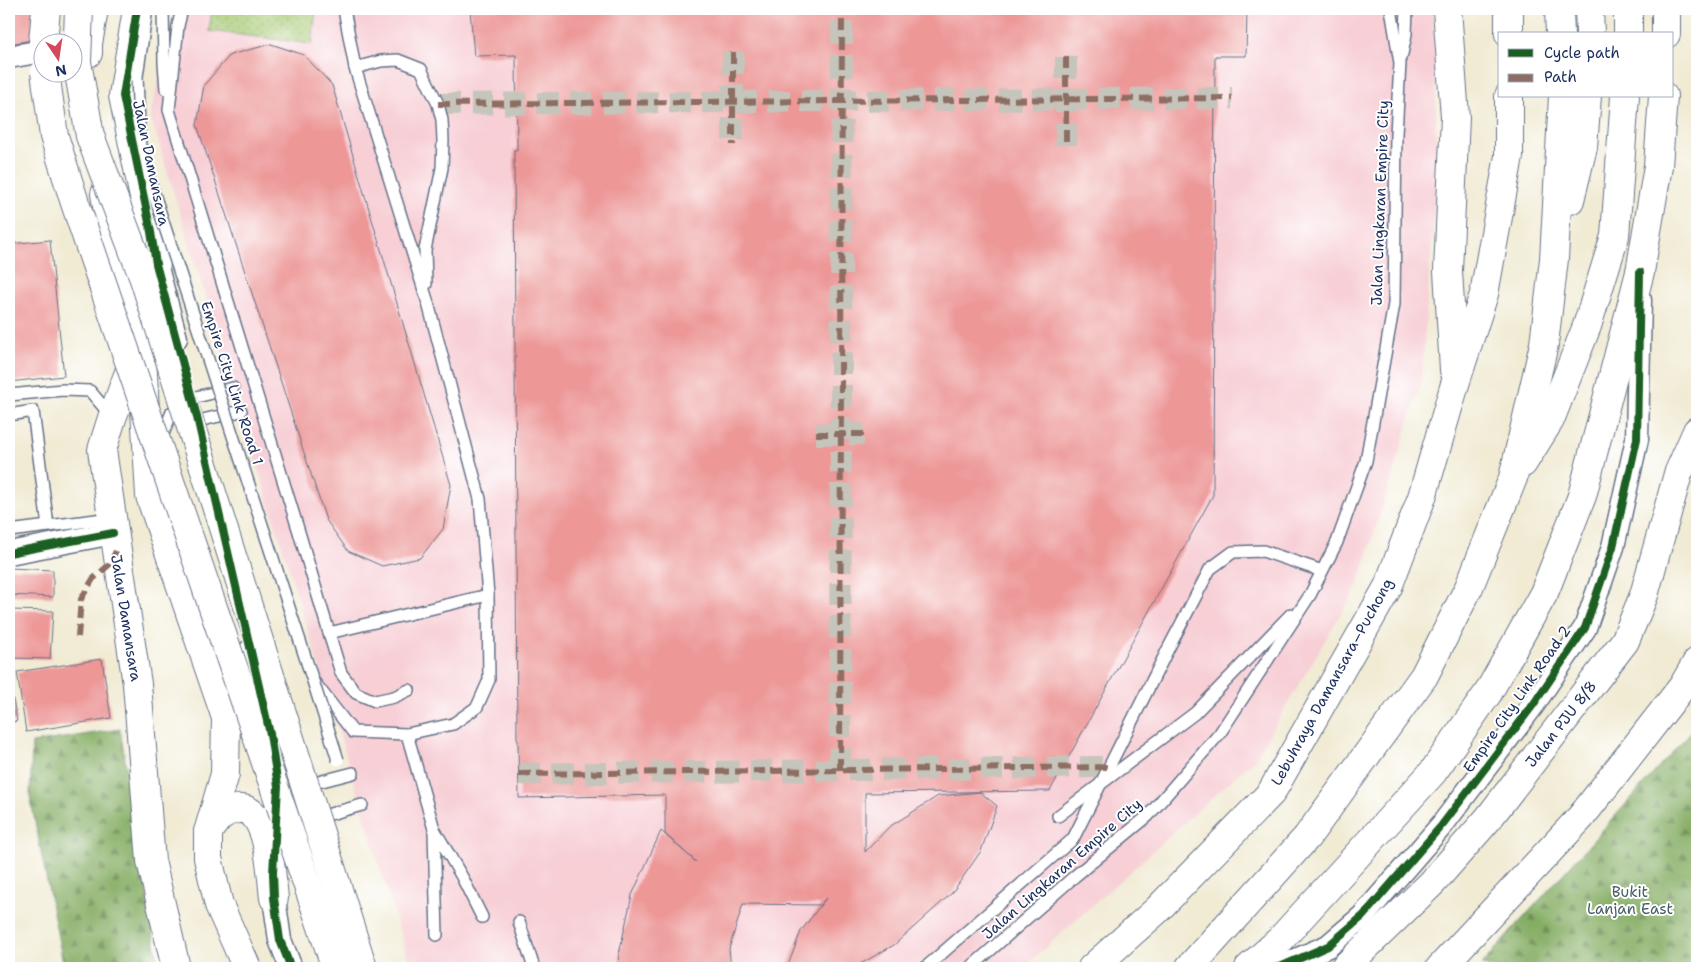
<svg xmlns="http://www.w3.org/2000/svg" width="1706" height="977" font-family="'Shantell Sans',sans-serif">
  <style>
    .built { fill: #f7cfd5 }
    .grass { fill: url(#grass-dots); stroke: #617c68 }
    .forest { fill: url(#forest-firs); stroke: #506e61 }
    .building { fill: #ed9797 }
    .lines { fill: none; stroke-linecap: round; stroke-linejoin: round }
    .street-tunnel { stroke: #c6c5bc; stroke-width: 22; stroke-dasharray: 22 11; stroke-linecap: butt }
    .lane-casing { stroke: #667187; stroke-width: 14 }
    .street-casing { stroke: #667187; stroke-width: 25 }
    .secondary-casing { stroke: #667187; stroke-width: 30 }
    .highway-casing { stroke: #667187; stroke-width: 30 }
    .lane { stroke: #fff; stroke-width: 11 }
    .street { stroke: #fff; stroke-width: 22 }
    .secondary { stroke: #fff; stroke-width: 28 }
    .highway { stroke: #fff; stroke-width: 28 }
    .lane-bridge-casing { stroke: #667187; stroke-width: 14; stroke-linecap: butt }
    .highway-bridge-casing { stroke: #667187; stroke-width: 30; stroke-linecap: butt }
    .lane-bridge { stroke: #fff; stroke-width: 11 }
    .highway-bridge { stroke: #fff; stroke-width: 28 }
    .quiet { stroke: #8d6e63; stroke-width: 6; stroke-dasharray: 12 6; stroke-linecap: butt }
    .cycleway-casing { stroke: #fff; stroke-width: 11 }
    .cycleway { stroke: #1b5e20; stroke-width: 8 }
    .labels { text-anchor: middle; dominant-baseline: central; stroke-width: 4; stroke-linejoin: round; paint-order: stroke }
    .street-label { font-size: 15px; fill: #1b2f5e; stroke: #fff }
    .park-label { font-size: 15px; fill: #455d64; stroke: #fff }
  </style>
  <defs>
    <pattern id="grass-dots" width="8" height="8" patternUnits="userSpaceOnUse" patternTransform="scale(1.25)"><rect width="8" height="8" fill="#a7c972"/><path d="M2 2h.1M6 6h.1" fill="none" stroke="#87a461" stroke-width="1.8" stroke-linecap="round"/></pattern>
    <pattern id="forest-firs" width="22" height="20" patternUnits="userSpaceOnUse" patternTransform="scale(1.25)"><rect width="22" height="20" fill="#85ad64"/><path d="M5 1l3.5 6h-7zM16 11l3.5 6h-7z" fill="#6c8d56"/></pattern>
  </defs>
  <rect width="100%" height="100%" fill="#fff"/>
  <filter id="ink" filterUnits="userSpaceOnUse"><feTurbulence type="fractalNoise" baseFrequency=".02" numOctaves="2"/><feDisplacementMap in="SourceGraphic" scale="10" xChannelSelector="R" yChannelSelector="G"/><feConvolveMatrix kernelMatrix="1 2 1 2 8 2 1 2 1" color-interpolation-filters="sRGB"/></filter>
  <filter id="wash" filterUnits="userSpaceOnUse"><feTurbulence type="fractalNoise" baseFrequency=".0096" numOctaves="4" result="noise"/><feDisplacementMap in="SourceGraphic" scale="20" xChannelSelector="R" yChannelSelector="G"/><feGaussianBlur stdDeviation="1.12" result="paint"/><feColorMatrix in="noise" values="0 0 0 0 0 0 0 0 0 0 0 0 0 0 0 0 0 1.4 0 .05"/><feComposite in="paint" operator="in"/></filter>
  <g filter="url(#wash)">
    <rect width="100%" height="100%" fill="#f1ebd4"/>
    <path class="built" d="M176,9H1431L1435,39L1437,174L1421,383L1358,585L1255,759L1023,968H411L150,115Z"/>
    <path class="grass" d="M212,9H316L312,44L209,31Z"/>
    <g class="forest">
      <path d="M1697,725V968H1497L1481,965Z"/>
      <path d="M120,729L159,968H64L30,796L32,743Z"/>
    </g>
    <g id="blocks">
      <g class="building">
        <path d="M9,9H34L32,40L9,44Z"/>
        <path d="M470,9H1247L1246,56H1215L1213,495L1050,791L865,793V852L889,827L938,796L980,792L997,806L981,851L952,893L894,945L853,968H787L801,931L826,898L820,905L743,904L729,949L731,968H620L619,954L632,895L661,831L696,862L665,834V795L519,798L518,739H517L514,150H517L516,55L474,56Z"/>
        <path d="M271,44L304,55L332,85L451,485L443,529L420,558L382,566L348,551L326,520L197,125L204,85L230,55Z"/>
        <path d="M50,240L64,376L9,382V244Z"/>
        <path d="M9,568L53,570V597L9,595Z"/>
        <path d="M9,610L53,611L50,659L9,658Z"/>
        <path d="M102,659L111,718L26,732L17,672Z"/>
        <path d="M9,678L17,721L9,723Z"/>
      </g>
    </g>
  </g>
  <g filter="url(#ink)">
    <use href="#blocks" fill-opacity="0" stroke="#667187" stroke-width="1"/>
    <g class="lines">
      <g class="street-tunnel">
        <path d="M733,52V145"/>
        <path d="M1066,57V147"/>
        <path d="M438,104L1232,98"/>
        <path d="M816,434H864"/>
        <path d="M840,770L842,9"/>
        <path d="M519,774L1109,767"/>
      </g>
      <g class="lane-casing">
        <g id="lane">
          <path d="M163,9L164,63L166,89"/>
          <path d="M182,9L178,26L169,110L299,532L329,633L488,595"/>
          <path d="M344,9L355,68L428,303L480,499L488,595L489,680L477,707L453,724L407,734"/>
          <path d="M1402,54L1406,34L1407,9"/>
          <path d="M355,68L381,61L398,60L421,69L438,104L442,120L443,140L442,168L425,250L426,284"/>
          <path d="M9,395L63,390L90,391L112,417"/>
          <path d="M9,415L33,411L48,526"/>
          <path d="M198,421L241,411"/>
          <path d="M160,441L172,412L192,398L233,388"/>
          <path d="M9,531L112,518"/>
          <path d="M329,633L341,673L356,693L375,701L394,697L409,690"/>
          <path d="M314,682L353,732L407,734L434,829L462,877L482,917"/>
          <path d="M275,773L295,788L353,773"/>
          <path d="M1058,816L1195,713L1291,614"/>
          <path d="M316,818L362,805"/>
          <path d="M434,831L437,935"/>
          <path d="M519,922L534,968"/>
          <path d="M925,968L1073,839L1167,651L1210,569L1233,552L1263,551L1322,571"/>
          <path d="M970,968L1075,876L1148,816L1220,733L1310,595L1337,542L1366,461L1394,304L1396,134L1400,63L1391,9"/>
        </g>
      </g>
      <g class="street-casing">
        <g id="street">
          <path d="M9,57L42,51"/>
          <path d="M156,264L176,338"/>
          <path d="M9,553L113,533"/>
          <path d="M250,651L270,734L273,756"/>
          <path d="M273,880L274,898L280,940L291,968"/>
          <path d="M1273,968L1280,967L1328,946L1363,916L1442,825L1533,705L1585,628L1613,547L1637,439L1640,300"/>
        </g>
      </g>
      <g class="secondary-casing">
        <g id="secondary">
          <path d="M137,9L123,96L151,232L156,264"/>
          <path d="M1666,9V34"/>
          <path d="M88,53V44L94,9"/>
          <path d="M105,194L111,230L141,340L112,418L102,450L137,684L151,861L176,968"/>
          <path d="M1640,272L1658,166L1663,96"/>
          <path d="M1344,968L1432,883L1488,819L1625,641L1644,595L1678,474L1697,431"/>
          <path d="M1440,968L1581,817L1683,686L1697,662"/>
        </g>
      </g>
      <g class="highway-casing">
        <g id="highway">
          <path d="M1447,9L1455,117L1448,271L1454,370"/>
          <path d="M1509,9V34"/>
          <path d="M1559,9L1560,34"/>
          <path d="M1589,9L1590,34"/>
          <path d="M1628,34V9"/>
          <path d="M43,42L46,9"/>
          <path d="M1570,200L1583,147L1587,96"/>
          <path d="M141,340L150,496L226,718L225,774L208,832V858L219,905L247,968"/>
          <path d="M1523,463L1550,420L1587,326L1615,236L1625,96"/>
          <path d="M208,832C216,820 222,811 237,809C270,805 271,876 274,898"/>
          <path d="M1092,968L1156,911L1271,793L1388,587L1422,497L1455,384L1484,294L1509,156V96"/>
          <path d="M1189,968L1307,837L1424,676L1469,587L1513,478L1544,344L1554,259L1563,96"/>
          <path d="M1249,968L1279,941L1433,772L1488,693L1544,593L1582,496L1640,272"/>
        </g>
      </g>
      <use href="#lane" class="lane"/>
      <use href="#street" class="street"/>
      <use href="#secondary" class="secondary"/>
      <use href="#highway" class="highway"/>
      <g class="lane-bridge-casing">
        <path id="lane-bridge" d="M147,9L137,76L140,151L313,681L338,760"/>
      </g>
      <g class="highway-bridge-casing">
        <g id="highway-bridge">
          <path d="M79,9L77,62L90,136L144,279L363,968"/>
          <path d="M45,72L54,136L75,203L336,968"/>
        </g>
      </g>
      <use href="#lane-bridge" class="lane-bridge"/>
      <use href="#highway-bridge" class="highway-bridge"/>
      <g class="quiet">
        <path d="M733,52V145"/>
        <path d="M1066,57V147"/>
        <path d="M438,104L1232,98"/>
        <path d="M816,434H864"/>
        <path d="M78,637L81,599L93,579L109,565L116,551"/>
        <path d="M840,770L842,9"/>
        <path d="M519,774L1109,767"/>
      </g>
      <g class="cycleway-casing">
        <g id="cycleway">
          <path d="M137,9L123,96L151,232L156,264L196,413L270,734L278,786L273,873L274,898L280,940L291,968"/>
          <path d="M9,553L113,533"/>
          <path d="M1273,968L1280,967L1328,946L1363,916L1442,825L1533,705L1585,628L1613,547L1637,439L1640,272"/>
        </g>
      </g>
      <use href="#cycleway" class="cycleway"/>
    </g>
  </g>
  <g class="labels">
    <g class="street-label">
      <text transform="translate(151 163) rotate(78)">Jalan Damansara</text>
      <text transform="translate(1380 203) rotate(-88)">Jalan Lingkaran Empire City</text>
      <text transform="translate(232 383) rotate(72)">Empire City Link Road 1</text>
      <text transform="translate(126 618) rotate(81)">Jalan Damansara</text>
      <text transform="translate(1332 682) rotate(-61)">Lebuhraya Damansara–Puchong</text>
      <text transform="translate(1517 699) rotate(-55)">Empire City Link Road 2</text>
      <text transform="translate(1561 724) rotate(-52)">Jalan PJU 8/8</text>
      <text transform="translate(1062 869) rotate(-41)">Jalan Lingkaran Empire City</text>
    </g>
    <g class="park-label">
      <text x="1630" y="892">Bukit<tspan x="1630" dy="17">Lanjan East</tspan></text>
    </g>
  </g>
  <rect width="1706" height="977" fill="none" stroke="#fff" stroke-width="30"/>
  <rect x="1498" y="32" width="175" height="65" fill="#ffffff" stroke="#a4acbf"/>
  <rect x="1508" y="49" width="25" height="8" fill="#1b5e20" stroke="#a4acbf"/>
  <text x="1544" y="58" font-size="15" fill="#1b2f5e">Cycle path</text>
  <rect x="1508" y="74" width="25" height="8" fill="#8d6e63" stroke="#a4acbf"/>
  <text x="1544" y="82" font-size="15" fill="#1b2f5e">Path</text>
  <g transform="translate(58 58) rotate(167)"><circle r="24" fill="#ffffff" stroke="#a4acbf"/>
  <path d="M0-4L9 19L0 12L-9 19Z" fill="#d1495b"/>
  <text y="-8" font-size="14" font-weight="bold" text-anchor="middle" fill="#1b2f5e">N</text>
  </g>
</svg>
